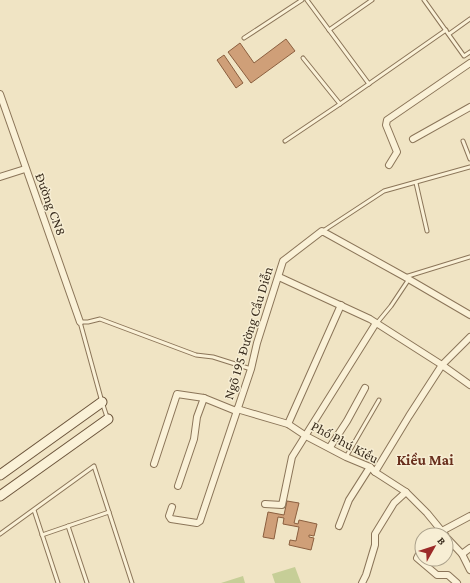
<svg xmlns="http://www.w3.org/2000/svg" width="470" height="583" font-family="'Crimson Pro',serif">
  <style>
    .green { fill: #c6ce97 }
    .building { fill: #cf9f78; stroke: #8b5f3f }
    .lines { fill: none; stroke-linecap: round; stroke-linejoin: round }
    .lane-casing { stroke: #8b7559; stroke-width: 5 }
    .street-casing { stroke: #8b7559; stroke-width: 8 }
    .secondary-casing { stroke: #6d563d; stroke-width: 11 }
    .lane { stroke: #faf1d7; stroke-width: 3 }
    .street { stroke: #faf1d7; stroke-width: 6 }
    .secondary { stroke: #faf1d7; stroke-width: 9 }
    .labels { text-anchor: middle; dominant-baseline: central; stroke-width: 3; stroke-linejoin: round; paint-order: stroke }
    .street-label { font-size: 14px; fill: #3a2d1e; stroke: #f7eed4 }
    .neighbourhood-label { font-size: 15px; font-weight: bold; fill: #682e1c; stroke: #f7eed4 }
  </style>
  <rect width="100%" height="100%" fill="#f0e4c4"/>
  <g class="green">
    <path d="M295,567L301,583H275L272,574Z"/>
    <path d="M243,576L245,583H221Z"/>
  </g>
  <g class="building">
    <path d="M286,39L295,51L251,83L228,52L240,43L254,63Z"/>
    <path d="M224,55L243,83L236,88L217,60Z"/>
    <path d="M287,501L299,503L294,523L298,524L299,520L317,524L314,536L309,535V537L314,538L311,550L289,545L290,540L296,541L299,527L283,524L284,518L278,517L274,539L263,537L268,512L284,515Z"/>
  </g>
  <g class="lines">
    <g class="lane-casing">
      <g id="lane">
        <path d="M307,0L369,84"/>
        <path d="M424,0L464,56L470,52"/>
        <path d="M329,30L372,0"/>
        <path d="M449,34L470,19"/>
        <path d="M244,38L302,0"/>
        <path d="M303,58L340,104"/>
        <path d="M285,141L340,104L446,30"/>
        <path d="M463,141L470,159"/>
        <path d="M416,183L427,231"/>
        <path d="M323,231L384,191L470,167"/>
        <path d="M405,277L470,257"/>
        <path d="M377,323L391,306L409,279"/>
        <path d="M107,417L102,402L80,322H88L100,319L196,355L213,357L251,369"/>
        <path d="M346,457L379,400"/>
        <path d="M34,510L58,583"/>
        <path d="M68,526L87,583"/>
        <path d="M0,534L94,466L132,583"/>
        <path d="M42,535L109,512"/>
      </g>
    </g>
    <g class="street-casing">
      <g id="street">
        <path d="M0,94L80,322"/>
        <path d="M413,139L470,107"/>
        <path d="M389,165L397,152L386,125L387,120L470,63"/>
        <path d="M0,177L25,169"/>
        <path d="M279,277L370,319L442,365L470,385"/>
        <path d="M237,409L288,424L306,436L346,457L370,467L375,472L406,492L427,513L445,535"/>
        <path d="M288,424L341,305"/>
        <path d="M330,447L347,421L365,388"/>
        <path d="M154,464L177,394L204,398L236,411"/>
        <path d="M375,472L409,416L442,365L470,337"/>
        <path d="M178,486L194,439L197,417L204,398"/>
        <path d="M265,504L282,505L292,457L376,323"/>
        <path d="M172,507L169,516L171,519L197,523L200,521L251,369L257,343L283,261L322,231L405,277L470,315"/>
        <path d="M339,526L349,500L370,467"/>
        <path d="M442,531L470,516"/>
        <path d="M446,537L462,554L470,570"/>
        <path d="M422,548L417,558L437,575H448L457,583"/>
        <path d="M462,554L470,548"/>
        <path d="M362,583L366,575L375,545V534L394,503L406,492"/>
      </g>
    </g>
    <g class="secondary-casing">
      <g id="secondary">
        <path d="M0,475L102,402"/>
        <path d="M0,496L108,419"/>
      </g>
    </g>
    <use href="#lane" class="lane"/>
    <use href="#street" class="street"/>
    <use href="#secondary" class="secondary"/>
  </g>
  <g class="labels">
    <g class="street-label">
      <text transform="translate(51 204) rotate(70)">Đường CN8</text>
      <text transform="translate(248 333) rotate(-73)">Ngõ 195 Đường Cầu Diễn</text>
      <text transform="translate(345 442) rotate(28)">Phố Phú Kiều</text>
    </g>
    <g class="neighbourhood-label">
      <text x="425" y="460">Kiều Mai</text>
    </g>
  </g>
  <g transform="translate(434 547) rotate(51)"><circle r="19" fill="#f7eed4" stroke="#aba18b"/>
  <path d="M0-3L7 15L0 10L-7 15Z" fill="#9c2a28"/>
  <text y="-6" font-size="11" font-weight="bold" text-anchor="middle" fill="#3a2d1e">B</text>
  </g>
</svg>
